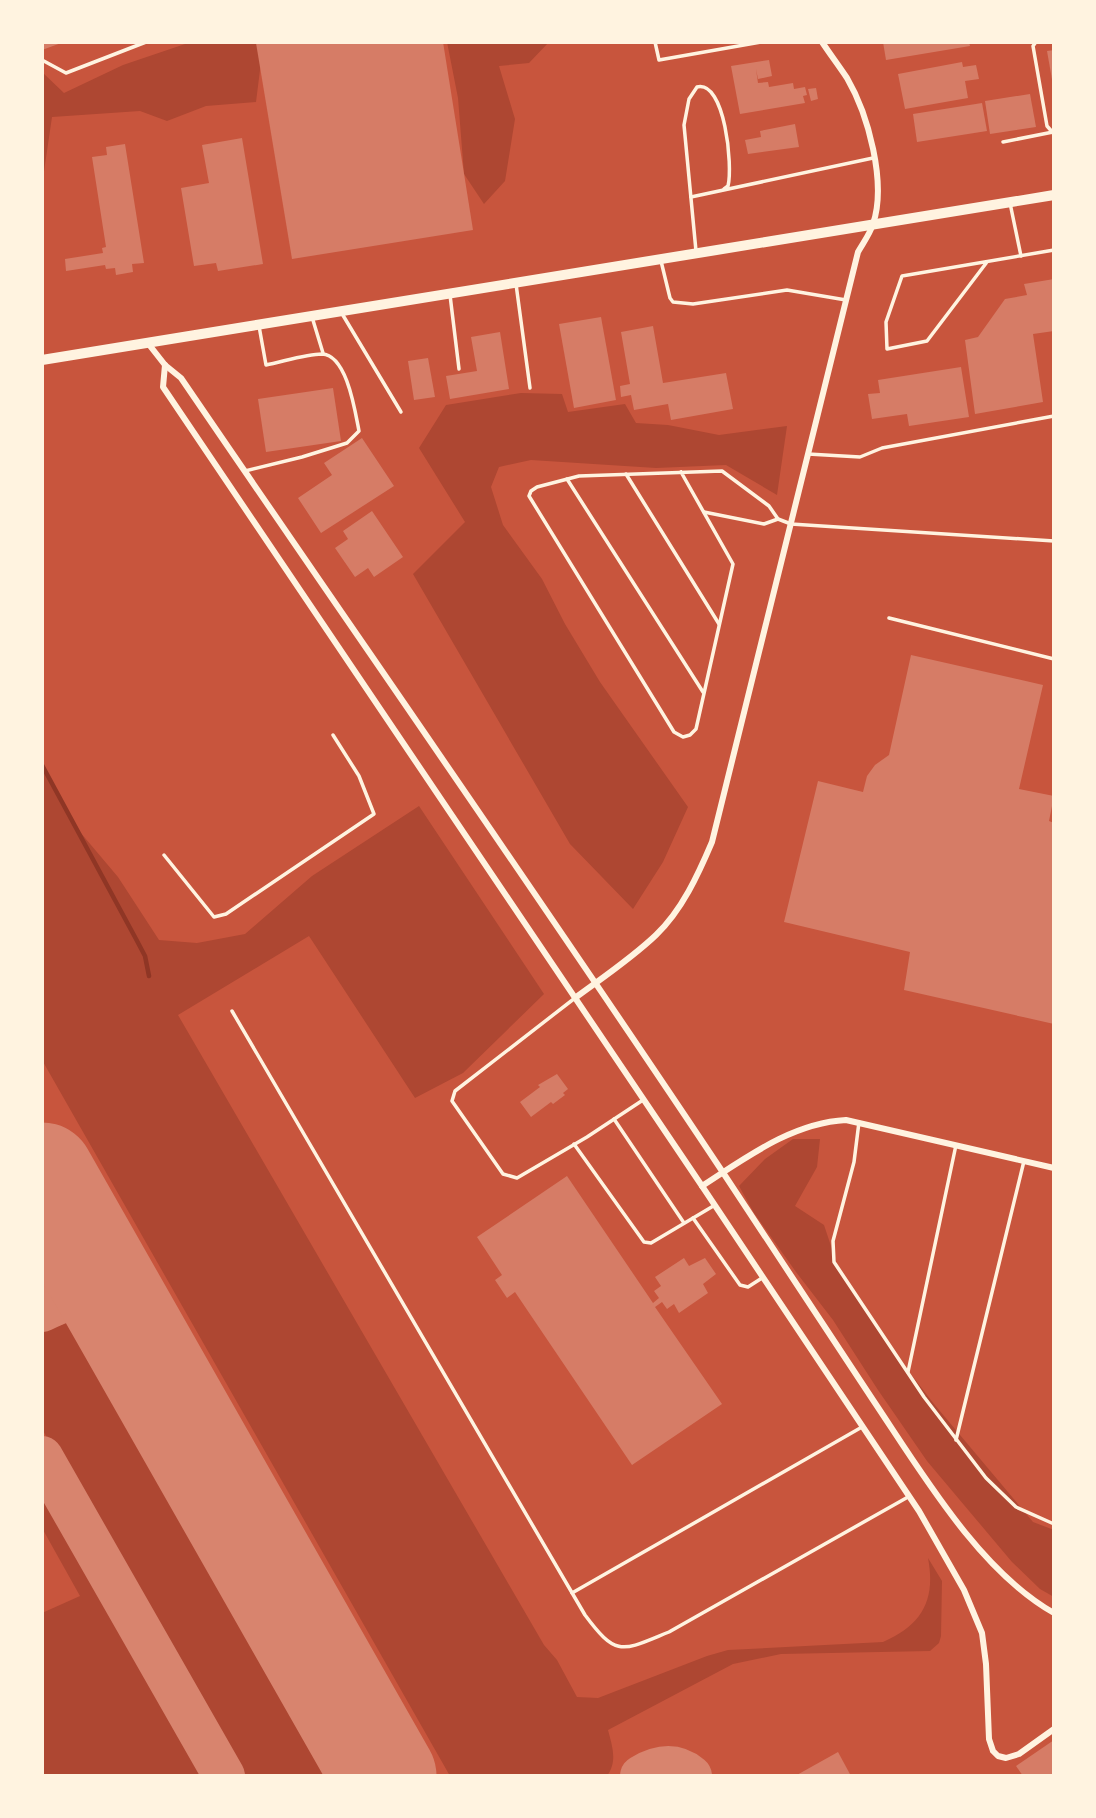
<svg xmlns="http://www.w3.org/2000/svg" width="1096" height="1818" font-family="'Crimson Pro',serif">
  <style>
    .green { fill: #ae4732 }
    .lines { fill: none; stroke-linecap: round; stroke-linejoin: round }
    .stream { stroke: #8f3625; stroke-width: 4.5 }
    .taxiway { stroke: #d8846e; stroke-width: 42 }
    .runway { stroke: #d8846e; stroke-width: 105 }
    .building { fill: #d67c66 }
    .service { stroke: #fff3e0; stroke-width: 3.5 }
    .minor { stroke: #fff3e0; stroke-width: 6 }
    .primary { stroke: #fff3e0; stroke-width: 10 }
  </style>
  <rect width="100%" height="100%" fill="#c8553d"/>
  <g class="green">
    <path d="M191,42H259L262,54L256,102L206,106L167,121L140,111L52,117L42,185V72L64,93L123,65Z"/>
    <path d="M447,42H549L529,63L499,66L515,119L505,181L484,204L464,174L458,98Z"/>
    <path d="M521,393L562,394L568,412L625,404L636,423L668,425L719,435L787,426L777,495L726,465L656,468L531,460L499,467L491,487L503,525L542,579L565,624L600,682L688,807L663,862L633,909L570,844L413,574L465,522L419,448L446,405Z"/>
    <path d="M42,768L80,832L118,877L159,940L197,943L245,934L312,876L419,806L544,994L463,1073L415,1098L309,936L178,1015L544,1645L557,1660L577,1697L598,1698L707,1656L728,1650L883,1642C922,1625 936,1600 928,1558L942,1581L941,1636L939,1643L930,1651L781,1654L733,1664L608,1730C612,1746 618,1761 607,1776H450L42,1060Z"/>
    <path d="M793,1139H820L817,1167L795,1206L824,1225L838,1267L883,1338L934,1404L1033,1522L1054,1530V1597L1040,1589L1012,1562L927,1461L878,1390L833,1320L796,1272L754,1213L739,1186L765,1159Z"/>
    <path d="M69,1321L327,1776H241L42,1429V1326Z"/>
    <path d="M42,1494L204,1776H42V1613L80,1596L42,1528Z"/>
  </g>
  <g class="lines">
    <path class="stream" d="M42,765L136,939L145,956L149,976"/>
    <g class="taxiway">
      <path d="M52,1306C77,1284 86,1268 77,1236"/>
      <path d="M42,1311C78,1293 99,1290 126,1323"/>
      <path d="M42,1457L224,1776"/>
      <path d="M353,1721L388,1776"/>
      <path d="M641,1776C658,1766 675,1763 691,1776"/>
    </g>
    <path class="runway" d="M42,1175L384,1776"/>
  </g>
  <g class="building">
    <path d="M42,42H64L42,50Z"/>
    <path d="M443,42L473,230L292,259L256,43Z"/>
    <path d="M883,42H969L970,46L886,60Z"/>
    <path d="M1054,50V85H1053L1047,51Z"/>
    <path d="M769,60L772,76L758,79L756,69L758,83L768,82L769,87L793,83L794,89L805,87L807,95L803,96L805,103L740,114L731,66Z"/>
    <path d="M962,62L963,67L976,65L979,79L965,81L968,98L905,109L898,74Z"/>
    <path d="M816,88L818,99L811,101L808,89Z"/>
    <path d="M1030,94L1036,127L990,134L985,101Z"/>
    <path d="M982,103L987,131L917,142L913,114Z"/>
    <path d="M795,124L799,147L748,154L745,140L761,137L760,131Z"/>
    <path d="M242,138L263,264L218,271L216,263L194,266L181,188L209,183L202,145Z"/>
    <path d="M125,144L144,263L132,264L133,272L116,275L115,268L106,269L105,265L66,271L65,259L103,253L102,248L106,247L92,157L107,155L106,147Z"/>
    <path d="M1054,279V331L1033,334L1043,402L975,414L965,340L978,337L1005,299L1027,295L1024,284Z"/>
    <path d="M601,317L616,400L574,408L559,324Z"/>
    <path d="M653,326L663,383L726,373L733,409L671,420L668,404L634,410L631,395L621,397L620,386L630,384L621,332Z"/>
    <path d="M500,332L509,389L450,399L446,376L477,371L471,337Z"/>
    <path d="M428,358L435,397L414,400L408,361Z"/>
    <path d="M961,367L969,417L909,426L907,414L872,419L868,394L880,393L878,380Z"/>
    <path d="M333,388L341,441L266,452L258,399Z"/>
    <path d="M362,438L394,486L321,533L298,498L332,475L324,463Z"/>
    <path d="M372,511L403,557L374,577L368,568L355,577L335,548L348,539L343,531Z"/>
    <path d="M911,655L1043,685L1019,789L1054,796L1049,821L1054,823V1024L904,990L910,952L784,922L818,781L863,792L867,776L875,765L889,755Z"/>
    <path d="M557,1074L568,1089L563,1093L565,1095L553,1104L551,1102L531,1117L520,1102L540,1087L538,1085Z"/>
    <path d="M567,1176L653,1303L659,1298L654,1291L661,1286L655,1277L684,1258L689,1266L705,1258L716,1274L703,1284L708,1293L679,1313L674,1304L667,1309L662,1302L655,1307L722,1404L632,1465L515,1292L507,1298L495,1280L502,1275L477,1237Z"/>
    <path d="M1054,1740V1776H1023L1016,1766Z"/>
    <path d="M838,1752L851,1776H795Z"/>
  </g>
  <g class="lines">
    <g class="service">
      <path d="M655,42L659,60L761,42"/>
      <path d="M1036,42L1033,46L1047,126L1054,134"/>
      <path d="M42,60L66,73L146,42"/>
      <path d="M1003,142L1053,132"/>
      <path d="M691,197L873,158"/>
      <path d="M1010,203L1021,256"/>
      <path d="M696,251L684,125L689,99L697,87C725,80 733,166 728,186L724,189"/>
      <path d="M661,261L670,298L673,302L693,304L787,290L846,300"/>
      <path d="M987,262L927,341L887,349L886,322L902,276L1054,250"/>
      <path d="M516,284L530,388"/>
      <path d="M450,295L459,369"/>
      <path d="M341,312L401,412"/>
      <path d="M312,317L323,353"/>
      <path d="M808,454L860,457L882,448L1054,416"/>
      <path d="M245,471L302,457L347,443L359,431C355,411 347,355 322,354C306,354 282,362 266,365L259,326"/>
      <path d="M681,472L733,564L696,729L690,735L683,737L674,732L529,496L531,491L537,487L579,476L722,471L769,506L778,519L791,524L1054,541"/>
      <path d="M626,474L719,624"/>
      <path d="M567,479L703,692"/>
      <path d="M704,512L764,524L778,519"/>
      <path d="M889,618L1054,659"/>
      <path d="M164,855L214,917L226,914L374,814L359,776L333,735"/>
      <path d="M575,998L455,1091L452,1101L503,1174L517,1178L587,1137L643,1100"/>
      <path d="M232,1011L585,1615C617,1658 622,1651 669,1632L908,1497"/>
      <path d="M614,1119L684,1223"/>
      <path d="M859,1122L854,1162L833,1241L834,1262L924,1397L986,1478L1016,1507L1054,1524"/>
      <path d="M574,1144L644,1242L651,1243L715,1205"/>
      <path d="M693,1218L740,1285L748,1287L762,1278"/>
      <path d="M908,1372L956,1145"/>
      <path d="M956,1440L1024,1161"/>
      <path d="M572,1593L862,1427"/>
    </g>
    <g class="minor">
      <path d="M147,342L165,365L181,378C361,642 545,905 722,1171C772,1247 823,1324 873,1400C920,1470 979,1571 1054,1613"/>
      <path d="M165,365L163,387L702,1186L919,1511L964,1590L982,1633L986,1664L989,1739L993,1751L998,1756L1006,1758L1019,1754L1054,1729"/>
      <path d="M575,998C602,978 632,958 656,935C682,910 698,875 712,842L858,252C863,243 870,234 873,224C887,183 868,114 847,78C839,66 830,54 822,42"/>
      <path d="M702,1186C747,1157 792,1123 846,1120L1054,1168"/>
    </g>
    <path class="primary" d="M42,360L1054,195"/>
  </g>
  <rect width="1096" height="1818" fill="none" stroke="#fff3e0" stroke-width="88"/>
</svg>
